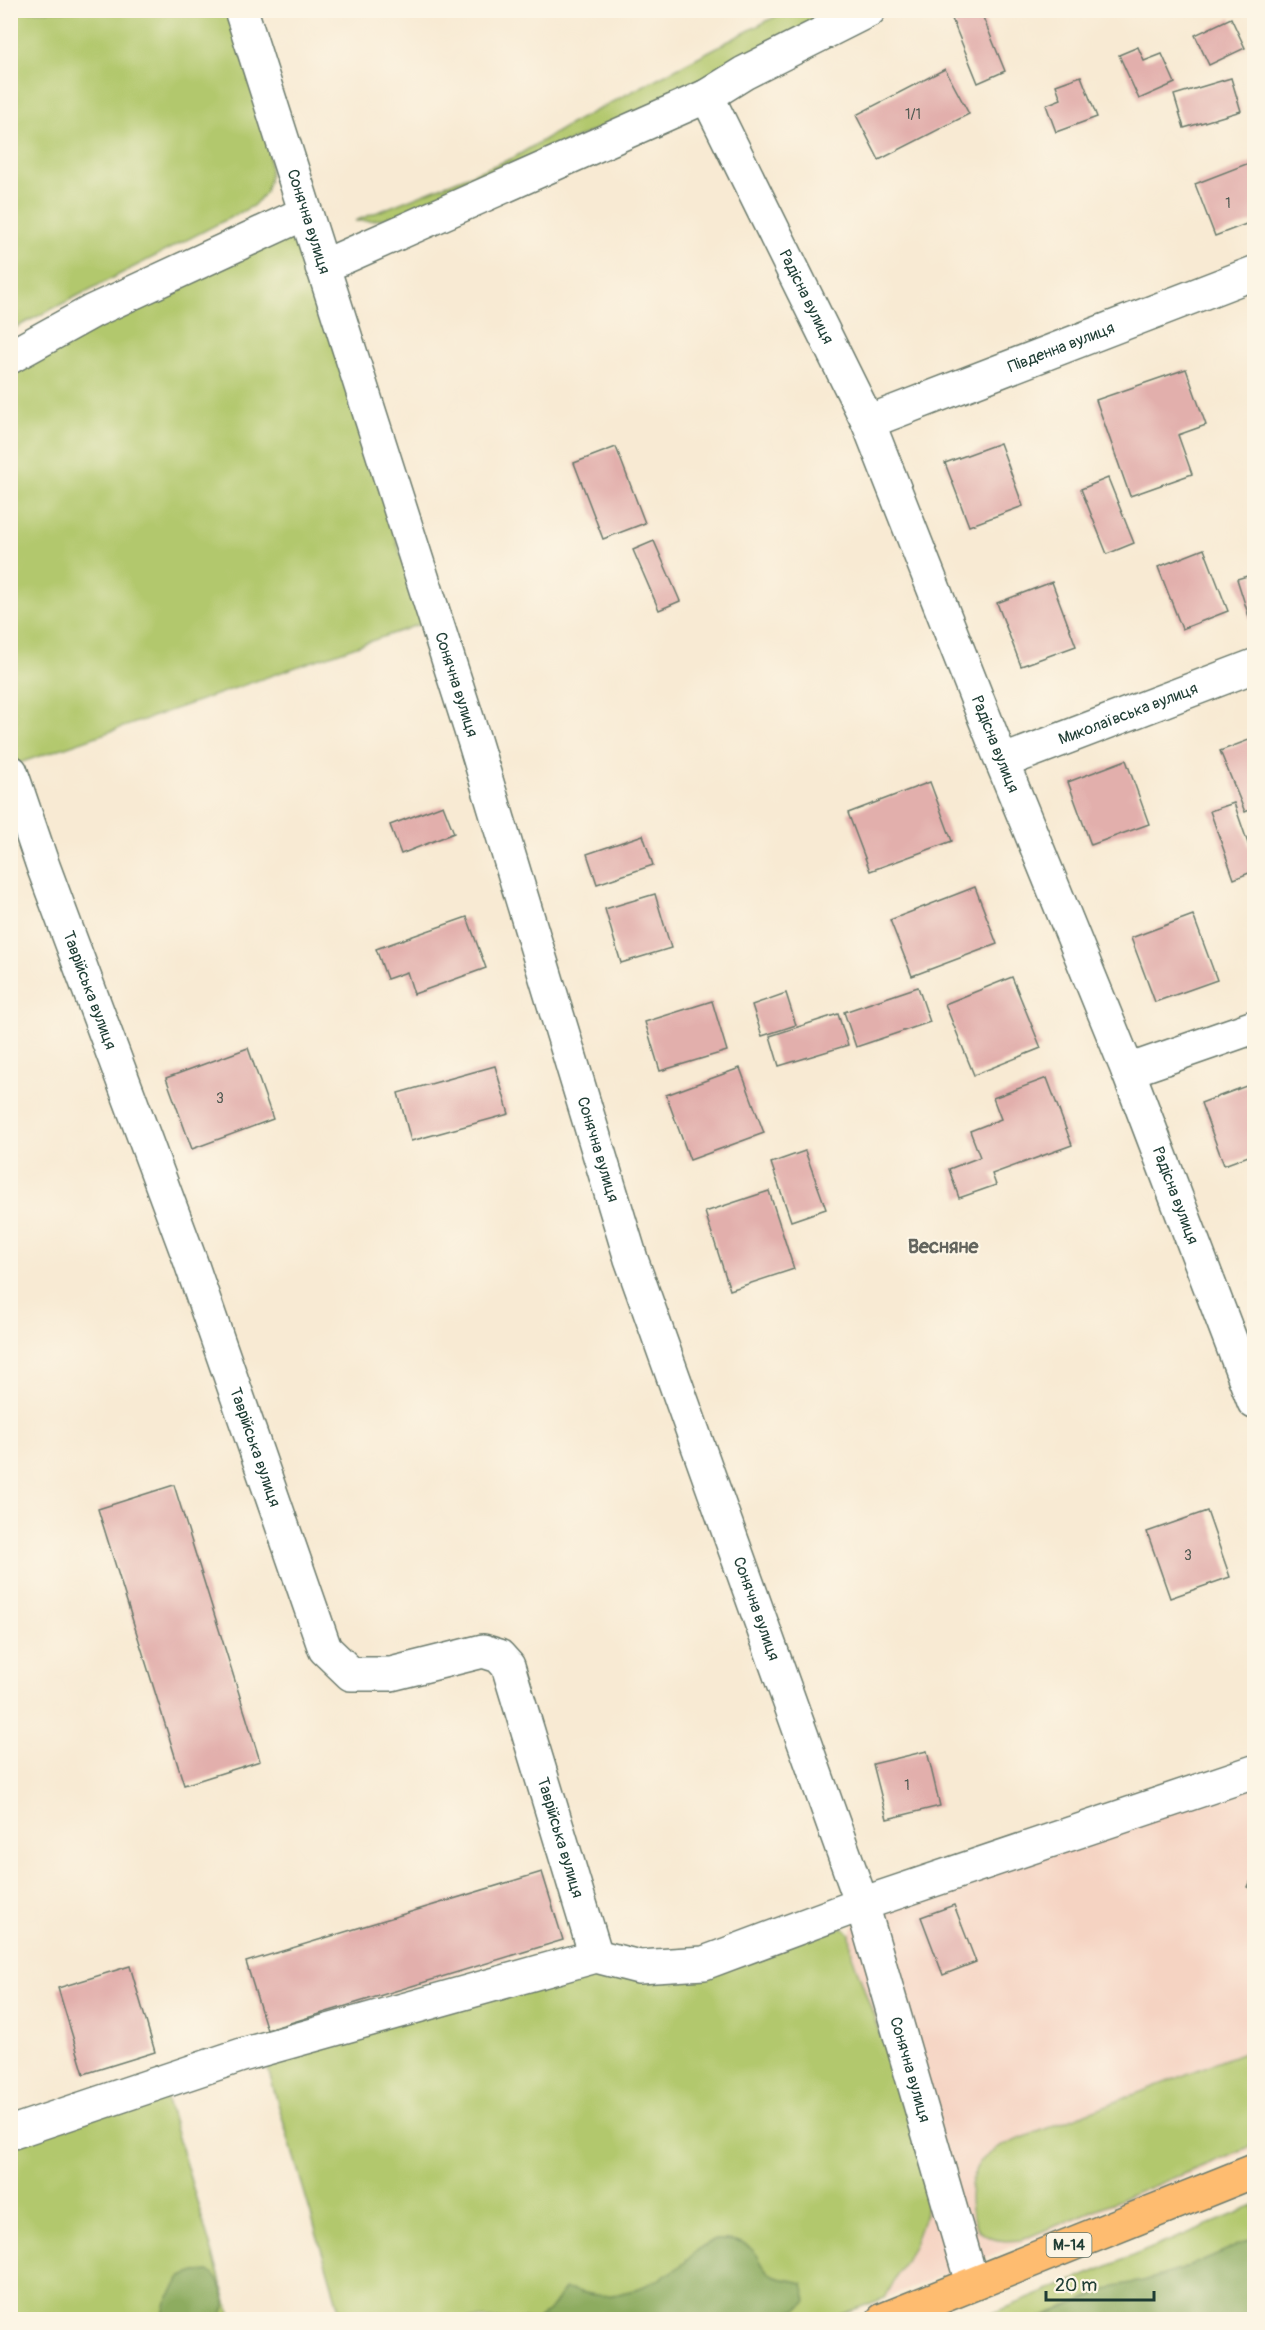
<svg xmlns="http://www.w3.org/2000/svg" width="1265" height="2330" font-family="Pangolin,sans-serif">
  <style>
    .built { fill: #f5d3c2 }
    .green { fill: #b2c86d; stroke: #688250; stroke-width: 1.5 }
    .forest { fill: #8dac60; stroke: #56744a; stroke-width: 1.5 }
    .building { fill: #e2afac }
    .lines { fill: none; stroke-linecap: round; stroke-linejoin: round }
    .minor-casing { stroke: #6b7a6c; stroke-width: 36 }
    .highway-casing { stroke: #6b7a6c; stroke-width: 36 }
    .minor { stroke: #fff; stroke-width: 33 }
    .highway { stroke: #febc70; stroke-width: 33 }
    .labels { text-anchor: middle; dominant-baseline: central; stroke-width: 4.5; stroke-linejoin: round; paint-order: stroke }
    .number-label { font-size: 14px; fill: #505a52 }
    .shield { fill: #fcf5e5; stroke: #617469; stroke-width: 1.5 }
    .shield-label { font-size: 15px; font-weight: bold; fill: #1f3d34 }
    .street-label { font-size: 16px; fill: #1f3d34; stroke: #fcf5e5 }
    .quarter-label { font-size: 20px; font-weight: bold; fill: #63655e; stroke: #fcf5e5 }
  </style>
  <rect width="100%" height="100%" fill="#fcf5e5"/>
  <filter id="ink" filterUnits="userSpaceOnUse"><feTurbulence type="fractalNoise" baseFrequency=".0167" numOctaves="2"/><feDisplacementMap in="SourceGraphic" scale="12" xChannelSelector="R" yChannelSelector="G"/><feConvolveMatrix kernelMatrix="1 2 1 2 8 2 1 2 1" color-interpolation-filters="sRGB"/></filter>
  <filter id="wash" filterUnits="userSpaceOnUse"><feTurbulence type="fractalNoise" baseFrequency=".008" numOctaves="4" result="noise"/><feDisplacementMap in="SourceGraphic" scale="24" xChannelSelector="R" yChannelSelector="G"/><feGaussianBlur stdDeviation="1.35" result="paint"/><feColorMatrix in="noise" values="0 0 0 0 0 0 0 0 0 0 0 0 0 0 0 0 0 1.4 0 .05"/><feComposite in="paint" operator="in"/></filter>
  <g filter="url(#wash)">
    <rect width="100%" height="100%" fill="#f8ead3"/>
    <path class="built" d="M1254,1782V2149L885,2298L914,2244L926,2212L852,1955L850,1934L855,1923Z"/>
    <g class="green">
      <path d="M11,11H230L269,146L270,175L266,192L253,206L11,330Z"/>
      <path d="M786,11H853L742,66L398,216L370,221H355L513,158L572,123Z"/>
      <path d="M287,235L294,238L304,255L423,623L11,766V363Z"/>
      <path d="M843,1928L850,1934L852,1955L928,2169L926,2212L914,2244L885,2298L829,2319H342L266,2063L491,1986Z"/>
      <path d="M1254,2048V2145L1021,2240C1009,2241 996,2242 985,2235C966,2223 967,2182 978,2165C983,2156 996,2150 1004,2145Z"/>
      <path d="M165,2094L232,2319L11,2320V2142Z"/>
      <path d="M1254,2206V2319H979Z"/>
    </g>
    <g class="forest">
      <path d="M1254,2238V2319H1036L1116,2286L1143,2281L1180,2270Z"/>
      <path d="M716,2240C734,2239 751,2242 760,2260C764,2267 767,2274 776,2277C784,2280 794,2280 803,2283L807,2301C791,2320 774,2309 756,2319H538L549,2311L565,2289C576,2290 586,2294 597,2295C620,2299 660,2281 679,2267C693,2257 698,2245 716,2240Z"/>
      <path d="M209,2271C218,2278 227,2294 225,2306C225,2310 220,2316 218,2319H162L166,2302L181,2277L196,2272Z"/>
    </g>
    <g id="blocks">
      <g class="building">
        <path d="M973,10H980L1005,71L978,83L952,19Z"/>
        <path d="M1231,18L1245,48L1209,65L1195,35Z"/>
        <path d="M1138,47L1144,61L1162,54L1175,83L1139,99L1119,55Z"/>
        <path d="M945,69L969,114L879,160L856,115Z"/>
        <path d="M1081,76L1097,117L1056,132L1046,105L1061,99L1056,85Z"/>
        <path d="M1231,78L1241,111L1184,128L1174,95Z"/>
        <path d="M1254,161V221L1215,236L1195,184Z"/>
        <path d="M1186,369L1206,425L1178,435L1192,474L1130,496L1096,400Z"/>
        <path d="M1000,443L1023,506L969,526L945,463Z"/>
        <path d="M616,447L645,523L603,539L574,463Z"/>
        <path d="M1108,478L1134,543L1107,554L1081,489Z"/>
        <path d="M654,541L680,601L659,610L633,550Z"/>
        <path d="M1204,549L1228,611L1182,629L1158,567Z"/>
        <path d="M1254,574V618L1250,620L1237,579Z"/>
        <path d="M1052,582L1076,646L1021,666L997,603Z"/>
        <path d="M1254,738V808L1245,812L1220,751Z"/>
        <path d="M1126,760L1149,824L1091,845L1068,782Z"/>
        <path d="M930,782L952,841L870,871L848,813Z"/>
        <path d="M1234,803L1254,861V871L1234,879L1210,811Z"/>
        <path d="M443,805L454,833L401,854L390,825Z"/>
        <path d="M643,835L653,865L597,884L587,854Z"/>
        <path d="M975,887L997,944L912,976L890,920Z"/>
        <path d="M655,894L671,948L621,963L605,909Z"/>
        <path d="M1193,915L1217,980L1155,1002L1131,938Z"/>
        <path d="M467,917L486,968L414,994L407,972L387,979L376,949Z"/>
        <path d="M1012,977L1041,1048L974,1075L945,1004Z"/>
        <path d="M918,987L930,1022L856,1047L844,1012Z"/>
        <path d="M786,993L796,1025L762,1036L752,1005Z"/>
        <path d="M712,1001L727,1051L660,1071L645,1022Z"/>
        <path d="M838,1014L848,1045L779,1066L770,1036Z"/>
        <path d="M248,1048L273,1119L192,1149L166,1078Z"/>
        <path d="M495,1066L509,1114L411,1141L398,1093Z"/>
        <path d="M740,1068L764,1133L690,1160L666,1095Z"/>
        <path d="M1047,1078L1072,1145L992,1174L996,1185L959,1198L949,1169L980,1157L970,1131L1001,1119L993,1098Z"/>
        <path d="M1254,1083V1154L1224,1165L1201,1103Z"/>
        <path d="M805,1151L826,1209L791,1221L771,1163Z"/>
        <path d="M769,1191L794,1269L730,1290L705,1212Z"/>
        <path d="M174,1485L260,1761L184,1785L98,1509Z"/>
        <path d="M1207,1511L1230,1577L1170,1598L1147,1532Z"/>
        <path d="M927,1751L940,1806L887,1819L873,1764Z"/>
        <path d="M542,1872L563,1940L267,2030L246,1962Z"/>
        <path d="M1254,1874V1890L1248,1887Z"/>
        <path d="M954,1905L976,1962L943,1975L921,1917Z"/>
        <path d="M130,1966L155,2052L84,2074L58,1988Z"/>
      </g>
    </g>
  </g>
  <g filter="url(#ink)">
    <use href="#blocks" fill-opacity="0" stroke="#6b7a6c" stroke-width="1.5"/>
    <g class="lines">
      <g class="minor-casing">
        <g id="minor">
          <path id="s1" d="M241,10L474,740L631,1259L862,1904L972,2283"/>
          <path id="s2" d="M707,96L868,422L1002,762L1128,1071L1254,1402"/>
          <path d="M322,267L707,96L744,73L869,10"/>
          <path d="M10,357L93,311L305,213"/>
          <path id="s3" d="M868,422L1254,273"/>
          <path id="s4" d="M1002,762L1254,666"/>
          <path id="s5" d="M11,772L43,866L190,1260L325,1649L351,1674H391L483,1651L499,1656L508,1666L596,1956"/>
          <path d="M1128,1071L1254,1027"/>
          <path d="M10,2133L242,2055L596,1956L639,1967L704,1963L862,1904L1254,1772"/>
        </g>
      </g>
      <g class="highway-casing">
        <path id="highway" d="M883,2320L1254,2171"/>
      </g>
      <use href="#minor" class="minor"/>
      <use href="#highway" class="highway"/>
    </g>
  </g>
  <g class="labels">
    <g class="number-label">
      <text x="913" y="114">1/1</text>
      <text x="1228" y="203">1</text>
      <text x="220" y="1098">3</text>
      <text x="1188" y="1555">3</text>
      <text x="907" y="1785">1</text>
    </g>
    <rect class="shield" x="1046.5" y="2233" width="45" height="24" rx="4.5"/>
    <g class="shield-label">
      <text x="1069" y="2245">М-14</text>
    </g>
    <g class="street-label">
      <text stroke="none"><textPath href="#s1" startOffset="222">Сонячна вулиця</textPath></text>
      <text stroke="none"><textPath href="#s2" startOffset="224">Радісна вулиця</textPath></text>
      <text stroke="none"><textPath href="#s3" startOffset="207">Південна вулиця</textPath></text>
      <text stroke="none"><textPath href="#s1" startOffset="708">Сонячна вулиця</textPath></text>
      <text stroke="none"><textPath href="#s4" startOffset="135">Миколаївська вулиця</textPath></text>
      <text stroke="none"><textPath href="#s2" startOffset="710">Радісна вулиця</textPath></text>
      <text stroke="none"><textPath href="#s5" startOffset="232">Таврійська вулиця</textPath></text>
      <text stroke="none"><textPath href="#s1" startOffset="1194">Сонячна вулиця</textPath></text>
      <text stroke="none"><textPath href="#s2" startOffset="1196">Радісна вулиця</textPath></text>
      <text stroke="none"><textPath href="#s5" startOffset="718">Таврійська вулиця</textPath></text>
      <text stroke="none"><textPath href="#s1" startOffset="1680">Сонячна вулиця</textPath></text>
      <text stroke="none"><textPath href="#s5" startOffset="1312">Таврійська вулиця</textPath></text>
      <text stroke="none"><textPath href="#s1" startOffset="2166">Сонячна вулиця</textPath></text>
    </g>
    <g class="quarter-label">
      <text x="943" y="1246">Весняне</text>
    </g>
  </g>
  <rect width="1265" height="2330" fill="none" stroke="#fcf5e5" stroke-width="36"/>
  <path d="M1046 2291v9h108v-9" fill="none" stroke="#1f3d34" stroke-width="3"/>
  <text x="1055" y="2291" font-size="18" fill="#1f3d34" stroke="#fcf5e5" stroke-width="4.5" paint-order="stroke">20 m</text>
</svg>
